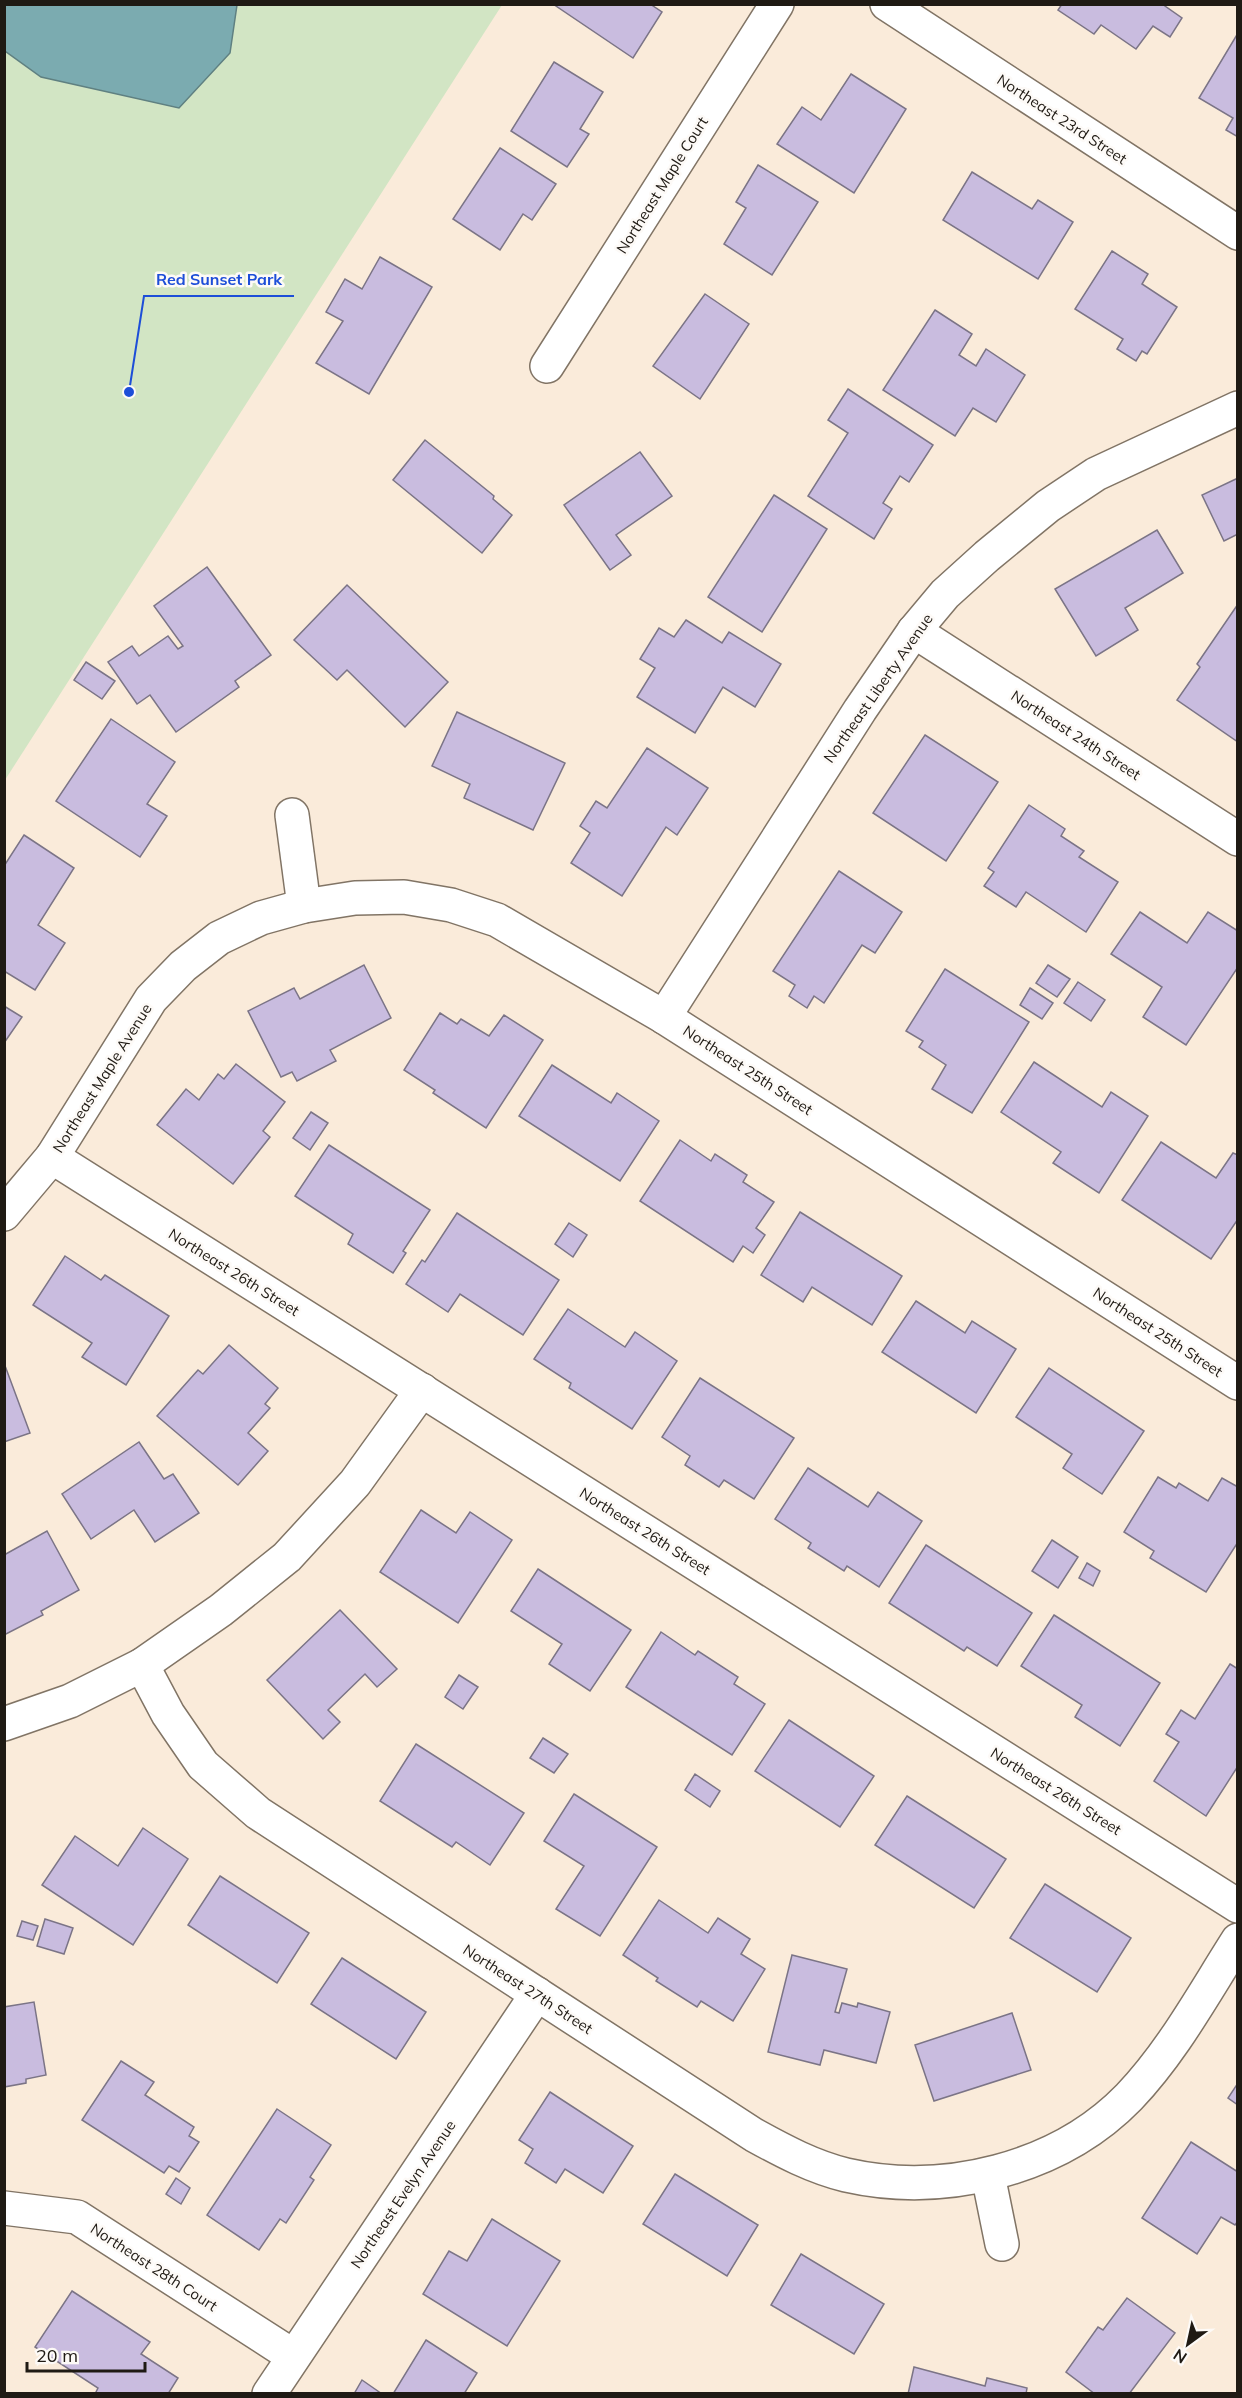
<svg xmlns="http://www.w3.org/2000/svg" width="1242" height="2398" font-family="Mulish,sans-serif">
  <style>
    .green { fill: #d2e5c4 }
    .water { fill: #7babb0; stroke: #5f8081; stroke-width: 1.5 }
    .building { fill: #c9bcdf; stroke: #7b7486; stroke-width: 1.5 }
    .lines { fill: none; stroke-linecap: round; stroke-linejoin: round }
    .minor-casing { stroke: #817465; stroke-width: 36 }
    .minor { stroke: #fff; stroke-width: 33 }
    .labels { text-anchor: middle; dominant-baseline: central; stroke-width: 5; stroke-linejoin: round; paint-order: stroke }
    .street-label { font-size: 15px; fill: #1f1a14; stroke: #fdfaf7 }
    .leader { fill: none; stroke: #1d4ed8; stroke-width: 2 }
    .callout-dot { fill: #1d4ed8; stroke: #fdfaf7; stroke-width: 2 }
    .callout-label { font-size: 16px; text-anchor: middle; font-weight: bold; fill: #1d4ed8; stroke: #fdfaf7; stroke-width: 5; stroke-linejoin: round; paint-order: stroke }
  </style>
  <rect width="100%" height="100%" fill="#faebda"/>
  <path class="green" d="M5,5H502L5,780Z"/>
  <path class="water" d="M5,4H237V5L230,53L179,108L41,77L5,51Z"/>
  <g class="building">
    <path d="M553,4H650L662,12L633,58Z"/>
    <path d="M1062,4H1166L1165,6L1182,18L1170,37L1153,26L1136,49L1101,25L1094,34L1058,10Z"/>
    <path d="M1238,33V137L1226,130L1233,118L1199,98Z"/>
    <path d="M554,62L603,92L580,129L589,134L567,167L511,131Z"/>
    <path d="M851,74L906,109L854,193L777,144L802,107L821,120Z"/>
    <path d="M500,148L556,184L532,220L523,214L500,250L453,219Z"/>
    <path d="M758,165L818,202L772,275L724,244L746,208L736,202Z"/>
    <path d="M972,172L1032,209L1038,200L1073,222L1038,279L943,220Z"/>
    <path d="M1112,251L1148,274L1142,284L1177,307L1147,354L1142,351L1136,361L1117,349L1123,339L1075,309Z"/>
    <path d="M380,257L432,287L369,394L316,363L343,321L326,312L345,279L362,289Z"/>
    <path d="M705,294L749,324L700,399L653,366Z"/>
    <path d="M935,310L972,334L959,355L976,366L986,349L1025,375L996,422L973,408L955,436L883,390Z"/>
    <path d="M848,389L933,445L909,482L900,476L883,503L892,509L874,539L808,496L848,433L828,420Z"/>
    <path d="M425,440L494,496L493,499L512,515L482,553L393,480Z"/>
    <path d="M640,452L672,496L616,535L631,555L610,570L564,505Z"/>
    <path d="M1238,478V534L1224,541L1202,495Z"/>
    <path d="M774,495L827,529L762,632L708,597Z"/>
    <path d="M1157,530L1183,573L1125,608L1138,630L1096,656L1055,589Z"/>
    <path d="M207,567L271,655L235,681L239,687L176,732L150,695L137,704L108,662L132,646L139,656L168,636L178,649L183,646L154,606Z"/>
    <path d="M347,585L448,682L405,727L347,670L337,680L294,640Z"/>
    <path d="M1236,607L1238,609V742L1177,700L1200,667L1197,664Z"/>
    <path d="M686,620L722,643L729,632L781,664L755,707L723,687L695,733L637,697L655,668L640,659L659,628L674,637Z"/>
    <path d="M86,662L115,681L102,699L74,680Z"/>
    <path d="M457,712L565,763L533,830L464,798L470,784L432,766Z"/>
    <path d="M111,719L175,762L147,804L167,816L140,857L56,801Z"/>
    <path d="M925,735L998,782L946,861L873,813Z"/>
    <path d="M647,748L708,788L677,835L666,827L622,896L571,863L590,833L580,826L596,801L607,808Z"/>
    <path d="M1029,805L1065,829L1061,836L1084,851L1079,857L1118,882L1086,932L1026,892L1016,907L984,886L994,872L988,868Z"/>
    <path d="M24,835L74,868L38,925L65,943L35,990L4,971V866Z"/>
    <path d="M839,871L902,912L875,953L862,945L824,1003L814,996L807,1008L789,996L795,985L773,971Z"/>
    <path d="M1140,912L1187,943L1208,912L1238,931V967L1186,1045L1143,1017L1162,987L1111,954Z"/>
    <path d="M364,965L391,1018L330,1050L336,1061L297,1081L292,1072L281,1077L248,1011L294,988L300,999Z"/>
    <path d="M1048,965L1070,979L1057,997L1036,983Z"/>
    <path d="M945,969L1029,1022L972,1113L932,1089L946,1065L919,1047L923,1041L906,1031Z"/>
    <path d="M1078,982L1105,1000L1091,1021L1064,1003Z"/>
    <path d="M1030,988L1053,1003L1042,1019L1020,1005Z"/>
    <path d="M4,1006L22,1017L4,1043Z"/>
    <path d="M440,1013L457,1024L461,1019L489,1036L504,1015L543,1040L486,1128L433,1093L435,1090L404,1070Z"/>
    <path d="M1034,1062L1102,1107L1111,1092L1148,1116L1099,1193L1053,1163L1061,1152L1001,1112Z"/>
    <path d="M236,1064L285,1102L263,1131L270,1137L233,1184L157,1125L186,1089L199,1100L218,1074L224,1079Z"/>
    <path d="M552,1065L611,1103L617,1093L659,1121L620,1181L519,1116Z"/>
    <path d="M311,1112L328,1123L310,1150L293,1138Z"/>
    <path d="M680,1140L711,1161L715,1154L747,1175L743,1182L774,1202L756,1228L765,1235L753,1253L743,1246L733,1262L640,1201Z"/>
    <path d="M1161,1142L1216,1178L1233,1153L1238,1155V1219L1211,1259L1122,1200Z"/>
    <path d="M329,1145L430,1210L403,1251L406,1253L393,1273L348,1244L353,1234L295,1196Z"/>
    <path d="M800,1212L902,1276L872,1325L812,1287L803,1302L761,1275Z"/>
    <path d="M457,1213L559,1280L523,1335L460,1294L448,1312L406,1284L422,1260L425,1262Z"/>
    <path d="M569,1223L587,1235L573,1257L555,1244Z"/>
    <path d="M65,1256L101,1280L105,1275L169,1316L126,1385L82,1357L92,1343L33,1305Z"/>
    <path d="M916,1301L965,1333L972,1321L1016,1349L976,1413L882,1352Z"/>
    <path d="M568,1309L625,1347L635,1332L677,1361L632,1429L569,1388L571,1383L534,1359Z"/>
    <path d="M229,1345L278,1388L265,1404L270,1408L248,1433L268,1451L238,1485L157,1416L198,1370L203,1374Z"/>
    <path d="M4,1363L30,1433L4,1442Z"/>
    <path d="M1049,1368L1144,1431L1102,1494L1063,1468L1072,1454L1016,1417Z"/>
    <path d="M700,1378L794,1438L754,1499L724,1480L719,1487L685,1465L690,1456L662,1437Z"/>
    <path d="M139,1442L164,1479L173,1474L199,1513L155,1542L134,1510L91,1539L62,1494Z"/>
    <path d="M808,1468L868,1507L878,1492L922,1521L879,1587L847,1566L844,1571L808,1548L811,1543L775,1519Z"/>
    <path d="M1158,1477L1176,1488L1179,1483L1208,1501L1222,1478L1238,1487V1542L1206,1592L1150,1558L1154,1551L1124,1532Z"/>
    <path d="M421,1510L456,1533L470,1512L512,1540L458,1623L380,1572Z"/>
    <path d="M47,1531L79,1590L41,1611L43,1615L4,1635V1555Z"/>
    <path d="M1052,1540L1078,1557L1058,1588L1032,1571Z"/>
    <path d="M926,1545L1032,1613L997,1666L967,1647L964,1651L889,1603Z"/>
    <path d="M1087,1563L1100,1571L1093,1586L1079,1578Z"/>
    <path d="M538,1569L631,1630L590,1691L549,1664L562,1644L511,1611Z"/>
    <path d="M340,1610L397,1669L377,1687L365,1674L328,1710L340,1722L323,1739L267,1680Z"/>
    <path d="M1054,1615L1160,1683L1120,1746L1075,1717L1082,1705L1021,1666Z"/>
    <path d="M661,1632L695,1655L698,1651L738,1677L734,1684L765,1704L732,1755L626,1687Z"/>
    <path d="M1230,1664L1238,1669V1766L1206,1816L1154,1781L1179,1742L1166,1734L1181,1710L1195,1719Z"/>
    <path d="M459,1675L478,1687L463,1709L445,1697Z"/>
    <path d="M789,1720L874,1776L840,1827L755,1771Z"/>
    <path d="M543,1738L568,1754L554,1773L530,1758Z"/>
    <path d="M416,1744L524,1813L490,1865L456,1842L452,1847L380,1801Z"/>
    <path d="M695,1774L720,1791L710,1807L685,1790Z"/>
    <path d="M574,1794L657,1847L600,1936L556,1909L584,1866L544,1841Z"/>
    <path d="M907,1796L1006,1859L974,1908L875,1845Z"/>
    <path d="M143,1828L188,1859L133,1945L42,1885L75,1836L118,1866Z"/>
    <path d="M220,1876L309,1933L277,1983L188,1925Z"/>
    <path d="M1045,1884L1131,1938L1097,1992L1010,1938Z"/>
    <path d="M659,1900L708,1933L718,1918L750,1939L741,1954L765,1969L733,2021L701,2001L697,2007L656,1981L658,1978L623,1955Z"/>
    <path d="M45,1919L73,1928L64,1954L37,1946Z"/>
    <path d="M22,1921L38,1926L33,1940L17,1936Z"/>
    <path d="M792,1955L847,1969L835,2012L839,2013L842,2003L857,2007L858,2003L890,2012L876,2063L824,2050L820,2065L768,2052Z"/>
    <path d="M342,1958L426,2012L396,2059L311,2004Z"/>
    <path d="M34,2002L46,2075L26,2079V2083L4,2087V2007Z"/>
    <path d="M1012,2013L1031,2070L934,2101L915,2045Z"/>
    <path d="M121,2061L154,2082L145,2095L194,2127L189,2136L199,2142L179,2172L169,2166L164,2173L82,2120Z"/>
    <path d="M1238,2083V2105L1228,2098Z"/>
    <path d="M550,2092L633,2146L603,2193L565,2169L556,2183L525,2163L533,2149L519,2140Z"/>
    <path d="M277,2109L331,2145L310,2177L314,2180L286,2223L280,2219L259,2250L207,2215Z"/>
    <path d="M1191,2142L1238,2172V2221L1235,2225L1221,2217L1197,2254L1142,2218Z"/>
    <path d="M675,2174L758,2225L727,2276L643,2224Z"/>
    <path d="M176,2178L190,2188L181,2204L166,2194Z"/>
    <path d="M492,2219L560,2261L507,2346L423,2294L449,2251L467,2261Z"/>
    <path d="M801,2254L884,2304L854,2354L771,2305Z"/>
    <path d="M72,2291L150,2342L141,2354L178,2378L168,2394H95L98,2388L35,2347Z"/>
    <path d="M1127,2298L1175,2333L1129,2394H1095L1066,2372L1098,2327L1103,2330Z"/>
    <path d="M426,2340L477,2373L464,2394H393Z"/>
    <path d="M914,2367L985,2386L987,2378L1027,2388L1026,2394H908Z"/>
    <path d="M362,2380L382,2394H354Z"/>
  </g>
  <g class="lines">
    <g class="minor-casing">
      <g id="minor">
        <path d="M887,4L1238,233"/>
        <path d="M547,366L777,4"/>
        <path d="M914,631L1238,839"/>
        <path d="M292,815L304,906"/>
        <path d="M664,1017L860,710L914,631L945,594L987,556L1048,506L1096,474L1238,408"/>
        <path d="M52,1157L1238,1906"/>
        <path d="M4,1214L52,1157L151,999L183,966L219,938L261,918L304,906L355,898L404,897L451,905L497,920L664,1017L1238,1383"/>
        <path d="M142,1665L168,1714L203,1765L258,1813L754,2135C783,2151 813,2167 846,2175C943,2197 1058,2170 1129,2097C1173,2051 1204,1993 1238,1940"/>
        <path d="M4,1724L70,1701L142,1665L221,1610L287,1557L355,1483L422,1390"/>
        <path d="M988,2175L1002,2244"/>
        <path d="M4,2208L77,2217L293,2356"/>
        <path d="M269,2394L537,1994"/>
      </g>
    </g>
    <use href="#minor" class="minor"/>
  </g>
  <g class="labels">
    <g class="street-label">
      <text transform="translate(1062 119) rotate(33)">Northeast 23rd Street</text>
      <text transform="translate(662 185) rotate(-58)">Northeast Maple Court</text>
      <text transform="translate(878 688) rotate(-55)">Northeast Liberty Avenue</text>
      <text transform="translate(1076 735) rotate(33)">Northeast 24th Street</text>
      <text transform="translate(748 1070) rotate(33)">Northeast 25th Street</text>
      <text transform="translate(102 1078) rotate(-58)">Northeast Maple Avenue</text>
      <text transform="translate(234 1272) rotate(32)">Northeast 26th Street</text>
      <text transform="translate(1158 1332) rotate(33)">Northeast 25th Street</text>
      <text transform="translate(645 1531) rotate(32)">Northeast 26th Street</text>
      <text transform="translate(1056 1791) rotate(32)">Northeast 26th Street</text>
      <text transform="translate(528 1989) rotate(33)">Northeast 27th Street</text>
      <text transform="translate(403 2194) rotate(-56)">Northeast Evelyn Avenue</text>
      <text transform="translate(154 2267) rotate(33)">Northeast 28th Court</text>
    </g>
  </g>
  <path class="leader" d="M129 392L144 296H294"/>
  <circle class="callout-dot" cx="129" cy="392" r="6"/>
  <g class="callout-label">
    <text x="219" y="285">Red Sunset Park</text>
  </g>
  <rect width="1242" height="2398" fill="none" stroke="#1f1a14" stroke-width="12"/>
  <g transform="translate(1188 2344) rotate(213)" stroke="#fdfaf7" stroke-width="4.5" paint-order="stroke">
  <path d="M0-4.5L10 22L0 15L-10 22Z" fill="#1f1a14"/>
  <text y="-9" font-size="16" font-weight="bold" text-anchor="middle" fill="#1f1a14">N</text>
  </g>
  <path d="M27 2362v9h118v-9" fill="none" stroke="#1f1a14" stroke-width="3"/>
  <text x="36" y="2362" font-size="18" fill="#1f1a14" stroke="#fdfaf7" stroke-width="4.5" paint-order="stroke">20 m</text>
</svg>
